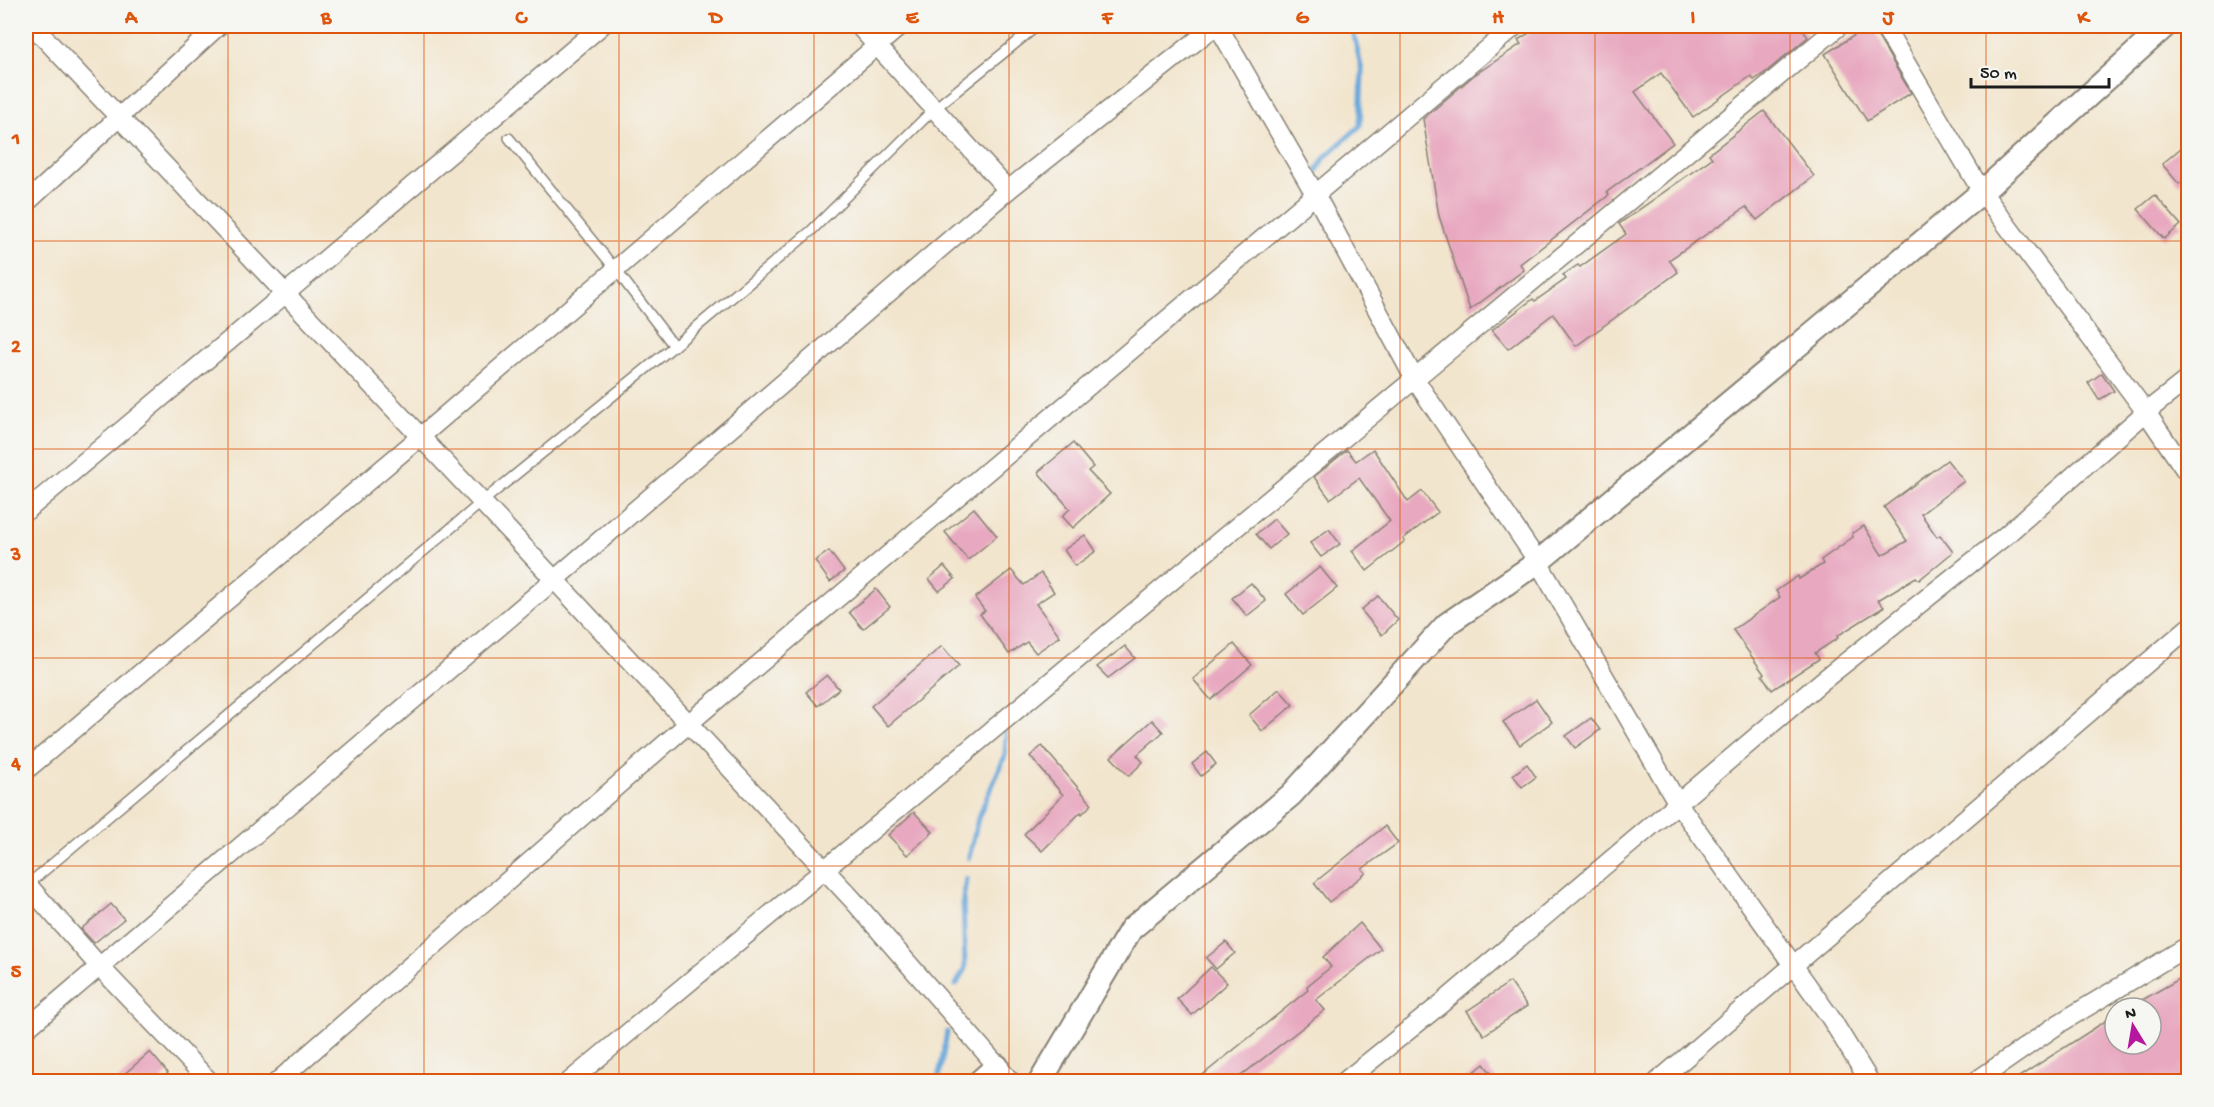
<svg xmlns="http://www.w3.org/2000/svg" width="2214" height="1107" font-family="'Gochi Hand',sans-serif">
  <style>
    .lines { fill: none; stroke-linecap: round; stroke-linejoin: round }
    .stream { stroke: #68a7db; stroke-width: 5 }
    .building { fill: #e8a9c0 }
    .service-casing { stroke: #878074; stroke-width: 12 }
    .minor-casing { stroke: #878074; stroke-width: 21 }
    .tertiary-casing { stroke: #878074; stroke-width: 26 }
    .service { stroke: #fff; stroke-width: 9 }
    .minor { stroke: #fff; stroke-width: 18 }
    .tertiary { stroke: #fff; stroke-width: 22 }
    .grid { fill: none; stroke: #de560d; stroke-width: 1.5; stroke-opacity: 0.55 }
    .neatline { fill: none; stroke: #de560d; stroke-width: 2 }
    .grid-label { font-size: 20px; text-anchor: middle; font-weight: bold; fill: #de560d }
  </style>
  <rect width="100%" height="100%" fill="#f6f6f2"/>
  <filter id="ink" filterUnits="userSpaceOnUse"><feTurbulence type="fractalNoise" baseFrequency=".0167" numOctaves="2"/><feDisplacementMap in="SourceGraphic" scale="12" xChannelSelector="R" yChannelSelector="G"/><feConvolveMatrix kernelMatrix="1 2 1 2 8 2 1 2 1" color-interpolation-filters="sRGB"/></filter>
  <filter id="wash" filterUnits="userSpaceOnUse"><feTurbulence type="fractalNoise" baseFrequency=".008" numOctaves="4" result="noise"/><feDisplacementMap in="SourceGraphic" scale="24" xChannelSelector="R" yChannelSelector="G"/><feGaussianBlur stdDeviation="1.35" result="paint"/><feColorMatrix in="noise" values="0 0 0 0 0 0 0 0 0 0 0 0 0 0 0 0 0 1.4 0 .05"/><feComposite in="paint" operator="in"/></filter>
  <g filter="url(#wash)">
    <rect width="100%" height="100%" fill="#f2e5cd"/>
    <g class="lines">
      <g class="stream">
        <path d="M1311,180L1325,157L1360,126L1362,71L1352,26"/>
        <path d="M969,858L978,818L1005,756L1006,728"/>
        <path d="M956,985L965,968L963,899L966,879"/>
        <path d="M938,1082L947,1032"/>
      </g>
    </g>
    <g id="blocks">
      <g class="building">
        <path d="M1540,26H1800L1808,37L1766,72L1754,80L1751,76L1693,117L1661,73L1635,92L1673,143L1607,192L1609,195L1520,264L1524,270L1470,310L1439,216L1423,119L1473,76L1521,44L1518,40Z"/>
        <path d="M1869,26L1874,30L1911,93L1867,121L1825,54Z"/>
        <path d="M1764,111L1814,176L1757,220L1746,207L1669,260L1678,272L1576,346L1553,314L1508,349L1492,330L1533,299L1535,301L1566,279L1563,275L1578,265L1580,267L1626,234L1619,224L1712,158L1709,154Z"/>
        <path d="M2188,142V176L2179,184L2162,164Z"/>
        <path d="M2155,195L2181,225L2164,239L2138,209Z"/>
        <path d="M2102,373L2114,391L2099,400L2088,383Z"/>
        <path d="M1073,443L1093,467L1088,471L1110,494L1073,528L1062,516L1070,509L1038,472Z"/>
        <path d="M1373,449L1408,502L1422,491L1438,512L1403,539L1405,541L1367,571L1352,551L1390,521L1359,478L1330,499L1314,477L1347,450L1356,461Z"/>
        <path d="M1947,460L1964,481L1921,514L1937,537L1940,535L1953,552L1919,580L1916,577L1878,600L1884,607L1837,636L1838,638L1815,653L1819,659L1772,690L1762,675L1764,674L1733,630L1780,597L1776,591L1798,576L1799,579L1823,564L1821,560L1853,537L1852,533L1864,526L1882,555L1907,541L1884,507Z"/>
        <path d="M974,508L997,536L968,560L945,532Z"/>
        <path d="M1274,519L1287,534L1269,549L1256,534Z"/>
        <path d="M1329,529L1340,544L1321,557L1310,543Z"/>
        <path d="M1085,535L1096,551L1075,566L1064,550Z"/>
        <path d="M829,551L844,571L830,582L815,561Z"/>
        <path d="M944,566L955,579L939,591L929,579Z"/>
        <path d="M1320,567L1337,588L1303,615L1286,594Z"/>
        <path d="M1011,570L1024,585L1041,573L1054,592L1036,604L1060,636L1036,653L1027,642L1009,654L980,614L985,611L975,598Z"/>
        <path d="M1251,583L1266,601L1247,616L1232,598Z"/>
        <path d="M876,589L890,607L863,629L849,612Z"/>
        <path d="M1378,596L1398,620L1382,635L1361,610Z"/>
        <path d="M1234,644L1252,665L1211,700L1193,679Z"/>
        <path d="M942,646L959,666L888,726L871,706Z"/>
        <path d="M1125,646L1135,658L1108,678L1097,667Z"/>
        <path d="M827,675L839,689L818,706L806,692Z"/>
        <path d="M1279,689L1293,705L1262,731L1249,715Z"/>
        <path d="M1536,699L1552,722L1520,745L1503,722Z"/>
        <path d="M1591,718L1600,730L1575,748L1566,736Z"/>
        <path d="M1152,720L1163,732L1137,755L1143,762L1129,776L1111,757Z"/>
        <path d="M1042,746L1092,804L1082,814L1081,812L1042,851L1024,834L1063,795L1030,756Z"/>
        <path d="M1207,752L1216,764L1201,776L1192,764Z"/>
        <path d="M1527,764L1536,777L1522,787L1513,775Z"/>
        <path d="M914,812L933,832L907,855L888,835Z"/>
        <path d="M1385,826L1398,843L1362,869L1366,873L1329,902L1314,883Z"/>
        <path d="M111,904L124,919L94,943L81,929Z"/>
        <path d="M1360,923L1381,949L1316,1000L1325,1010L1233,1082H1194L1308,990L1307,986L1331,967L1323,957Z"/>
        <path d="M1226,942L1235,953L1216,969L1206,958Z"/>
        <path d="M1211,967L1227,983L1192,1015L1177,999Z"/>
        <path d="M2188,974V1082H2011L2115,1015V1044H2151V1008H2128Z"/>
        <path d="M1510,982L1527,1006L1484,1035L1467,1011Z"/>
        <path d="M150,1052L168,1073L159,1082H115Z"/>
        <path d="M1484,1064L1498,1082H1462Z"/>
      </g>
    </g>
  </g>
  <g filter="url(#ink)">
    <use href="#blocks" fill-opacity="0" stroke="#878074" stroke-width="1.5"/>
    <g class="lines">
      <g class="service-casing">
        <g id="service">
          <path d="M509,138L616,270L674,346"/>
          <path d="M26,886L482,502L674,346L811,231L934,109L1037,26"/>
        </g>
      </g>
      <g class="minor-casing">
        <g id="minor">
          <path d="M33,26L482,502L853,900L1011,1082"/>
          <path d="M859,26L1008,190"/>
          <path d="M1218,26L1315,194L1414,378L1538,562L1677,802L1830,1017L1870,1082"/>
          <path d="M1884,26L1982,192L2146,412L2188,474"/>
          <path d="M26,203L218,26"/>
          <path d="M26,511L286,293L601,26"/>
          <path d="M26,770L420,437L900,26"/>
          <path d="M26,883L99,966L210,1082"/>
          <path d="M26,1029L554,580L1008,190L1215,26"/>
          <path d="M277,1082L688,724L1515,26"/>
          <path d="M569,1082L1839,26"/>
          <path d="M1344,1082L1441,1004L1821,682L2005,536L2146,412L2188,379"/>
          <path d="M1657,1082L2188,628"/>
          <path d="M1975,1082L2060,1023L2188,946"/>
        </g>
      </g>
      <g class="tertiary-casing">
        <g id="tertiary">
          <path d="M979,1082L997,1066"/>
          <path d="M1040,1082L1131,929L1291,795L1447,624L1538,562L1982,192L2165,26"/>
        </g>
      </g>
      <use href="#service" class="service"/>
      <use href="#minor" class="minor"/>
      <use href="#tertiary" class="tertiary"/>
    </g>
  </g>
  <path class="grid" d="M228,26V1082M424,26V1082M619,26V1082M814,26V1082M1009,26V1082M1205,26V1082M1400,26V1082M1595,26V1082M1790,26V1082M1986,26V1082M26,241H2188M26,449H2188M26,658H2188M26,866H2188"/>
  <rect width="2214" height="1107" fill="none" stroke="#f6f6f2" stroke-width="66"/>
  <g transform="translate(2133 1026) rotate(349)"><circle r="28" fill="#f6f6f2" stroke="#9f9f9c" stroke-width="1.5"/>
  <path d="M0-4.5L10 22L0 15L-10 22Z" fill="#b5179e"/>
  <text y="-9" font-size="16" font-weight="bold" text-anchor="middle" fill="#1c1c1c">N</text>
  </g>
  <path d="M1971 78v9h138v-9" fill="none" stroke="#1c1c1c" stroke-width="3"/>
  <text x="1980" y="78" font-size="18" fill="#1c1c1c" stroke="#f6f6f2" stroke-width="4.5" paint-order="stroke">50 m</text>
  <rect x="33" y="33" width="2148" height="1041" class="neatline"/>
  <g class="grid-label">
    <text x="131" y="23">A</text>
    <text x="326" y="23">B</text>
    <text x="521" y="23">C</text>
    <text x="716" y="23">D</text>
    <text x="912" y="23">E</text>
    <text x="1107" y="23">F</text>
    <text x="1302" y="23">G</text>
    <text x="1498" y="23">H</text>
    <text x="1693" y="23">I</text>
    <text x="1888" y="23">J</text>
    <text x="2083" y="23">K</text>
    <text x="16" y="144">1</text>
    <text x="16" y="352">2</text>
    <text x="16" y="560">3</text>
    <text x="16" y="769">4</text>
    <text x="16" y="977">5</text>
  </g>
</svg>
